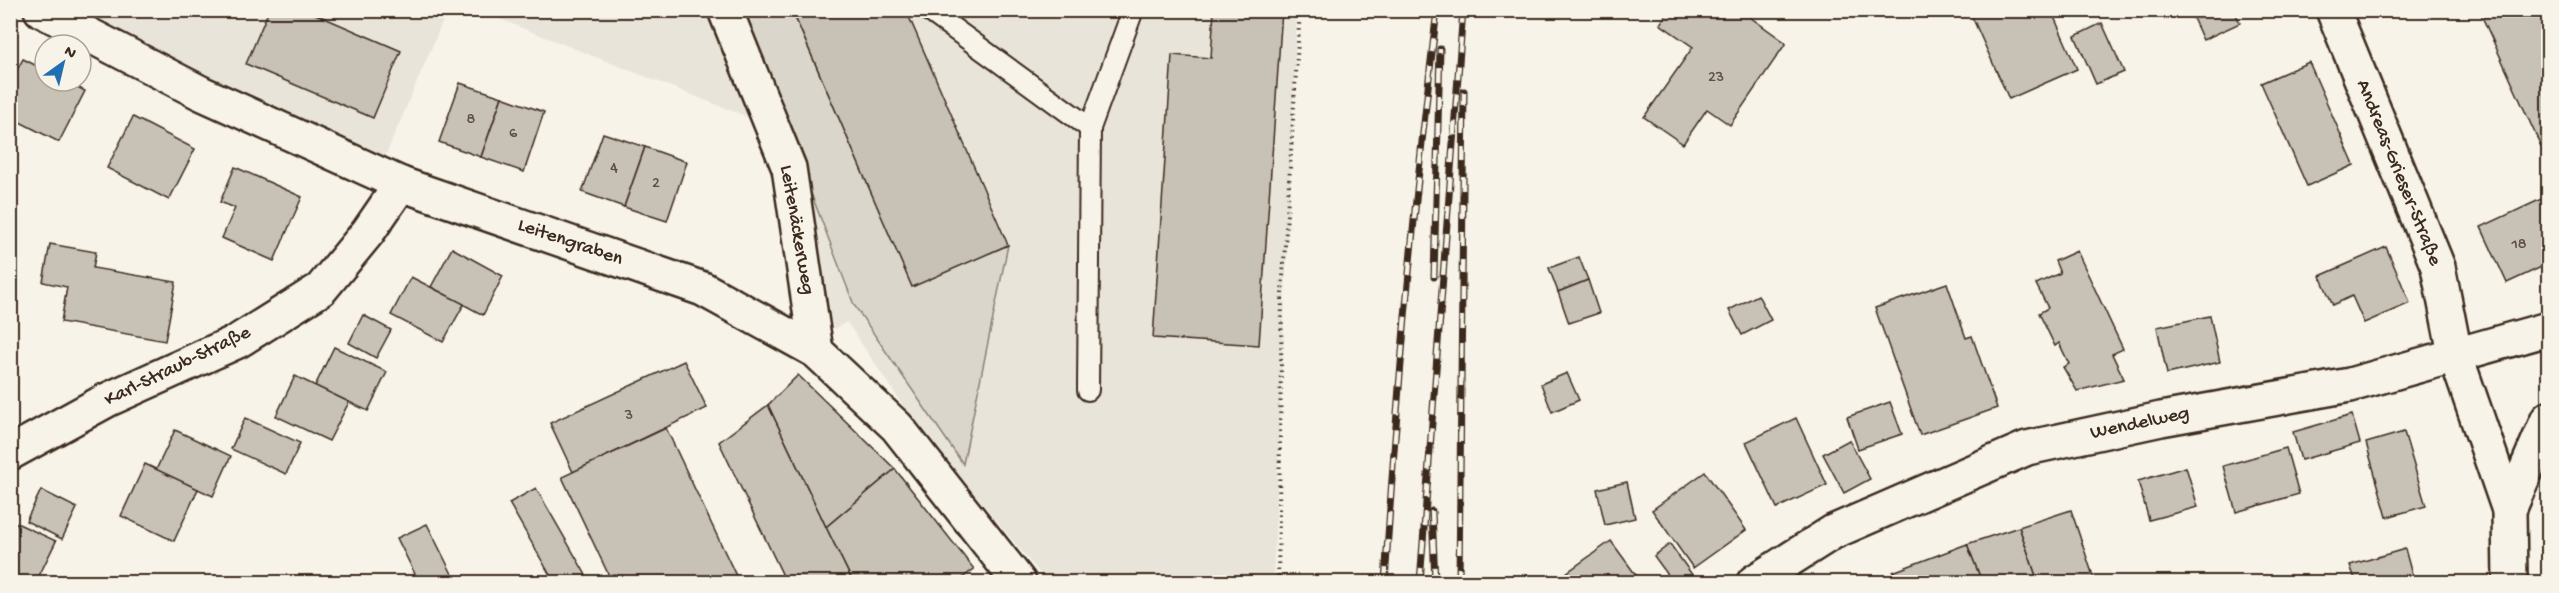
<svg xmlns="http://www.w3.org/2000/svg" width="2559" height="593" font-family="'Gochi Hand',sans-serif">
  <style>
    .built { fill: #e9e4d9 }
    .green { fill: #dbd6cb; stroke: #8b8074; stroke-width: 1.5 }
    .building { fill: #c8c1b6; stroke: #3b2a1e; stroke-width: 1.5 }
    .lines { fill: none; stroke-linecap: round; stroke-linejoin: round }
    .service-casing { stroke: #3b2a1e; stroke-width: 24 }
    .minor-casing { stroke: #3b2a1e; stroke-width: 38 }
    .secondary-casing { stroke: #3b2a1e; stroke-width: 38 }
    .path { stroke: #3b2a1e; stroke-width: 4; stroke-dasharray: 1.5 4.5; stroke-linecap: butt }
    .service { stroke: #f7f3e8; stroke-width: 20 }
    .minor { stroke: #f7f3e8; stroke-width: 33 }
    .secondary { stroke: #f7f3e8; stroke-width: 33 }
    .rail-casing { stroke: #3b2a1e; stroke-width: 7 }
    .rail { stroke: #f7f3e8; stroke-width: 4.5; stroke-dasharray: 14; stroke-linecap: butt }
    .labels { text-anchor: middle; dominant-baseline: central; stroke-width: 6; stroke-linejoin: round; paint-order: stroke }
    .number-label { font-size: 16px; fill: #5e5044 }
    .street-label { font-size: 20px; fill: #3b2a1e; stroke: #f7f3e8 }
  </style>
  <rect width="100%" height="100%" fill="#f7f3e8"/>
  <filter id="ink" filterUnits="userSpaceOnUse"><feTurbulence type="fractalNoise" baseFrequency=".0167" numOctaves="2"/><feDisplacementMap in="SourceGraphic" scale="12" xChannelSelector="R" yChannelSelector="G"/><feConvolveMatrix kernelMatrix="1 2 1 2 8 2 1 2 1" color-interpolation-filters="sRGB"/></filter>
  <g filter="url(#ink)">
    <g class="built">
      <path d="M81,11H447L385,157L205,76Z"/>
      <path d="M479,11H1297L1273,582H1047L912,419L847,322L834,329L753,119Z"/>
    </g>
    <path class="green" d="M741,11H792L912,286L1008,245L963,464L854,305Z"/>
    <g class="building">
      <path d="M269,10H306L401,51L373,118L246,64Z"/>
      <path d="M792,10H906L1008,245L912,287Z"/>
      <path d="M1214,10H1282L1259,345L1153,338L1172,55L1211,58Z"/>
      <path d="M1669,10H1740L1786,43L1730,125L1707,109L1683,144L1644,117L1693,47L1660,24Z"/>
      <path d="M1969,10H2051L2077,69L2009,99Z"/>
      <path d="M2206,10H2234L2240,23L2203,40L2192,16Z"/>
      <path d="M2479,10H2542L2548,24V162Z"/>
      <path d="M2102,23L2124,72L2096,84L2075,36Z"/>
      <path d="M23,59L45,70V81H66L85,91L59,142L10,117V83Z"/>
      <path d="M2309,62L2354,165L2307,186L2261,83Z"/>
      <path d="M460,83L502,97L481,157L439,142Z"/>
      <path d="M502,97L544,112L524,172L481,157Z"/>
      <path d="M133,117L195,149L169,200L107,168Z"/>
      <path d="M603,133L645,147L624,207L582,192Z"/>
      <path d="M645,147L687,162L667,221L624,207Z"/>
      <path d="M235,167L302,197L274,261L222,238L235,208L220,202Z"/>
      <path d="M2548,196V264L2507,283L2481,227Z"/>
      <path d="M50,244L96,252L93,268L176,282L165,341L61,322L67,287L43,282Z"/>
      <path d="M2386,247L2410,303L2364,323L2352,296L2333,305L2320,276Z"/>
      <path d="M452,248L503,276L483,315L431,287Z"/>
      <path d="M2077,251L2123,349L2112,354L2124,379L2077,391L2063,367L2069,364L2059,343L2055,346L2039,313L2048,308L2036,284L2060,273L2055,261Z"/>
      <path d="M1579,257L1588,280L1558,292L1549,268Z"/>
      <path d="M411,277L464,304L443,342L391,315Z"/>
      <path d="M1588,280L1599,313L1569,323L1558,292Z"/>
      <path d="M1947,283L1966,338L1972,336L1997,408L1920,435L1875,308Z"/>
      <path d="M1758,295L1771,320L1742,335L1729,310Z"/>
      <path d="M363,315L391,330L376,358L349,343Z"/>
      <path d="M2210,316L2220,362L2167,374L2157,327Z"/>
      <path d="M334,347L387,372L368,411L315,386Z"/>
      <path d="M684,361L707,408L573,472L550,423Z"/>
      <path d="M1567,373L1579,400L1552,412L1541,384Z"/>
      <path d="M798,375L895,469L826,527L768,405Z"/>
      <path d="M295,376L349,402L329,441L276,416Z"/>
      <path d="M1890,402L1902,434L1858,449L1847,417Z"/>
      <path d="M768,405L826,527L853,582H786L719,442Z"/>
      <path d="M2352,415L2360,443L2301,460L2293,432Z"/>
      <path d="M245,418L300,443L286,474L231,449Z"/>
      <path d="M1796,418L1827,485L1777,508L1746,442Z"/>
      <path d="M666,428L739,582H612L562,477Z"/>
      <path d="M175,430L231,456L213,496L156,470Z"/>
      <path d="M2404,432L2426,506L2387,517L2366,443Z"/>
      <path d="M1849,440L1870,479L1844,493L1823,454Z"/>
      <path d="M2286,448L2299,494L2236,512L2223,466Z"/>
      <path d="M145,464L198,489L174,541L121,516Z"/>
      <path d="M2186,467L2198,507L2149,520L2138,481Z"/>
      <path d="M895,469L974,569L957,582H853L826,527Z"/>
      <path d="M1705,472L1746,530L1693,568L1652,510Z"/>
      <path d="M1627,482L1635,518L1605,525L1597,489Z"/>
      <path d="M536,488L590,582H554L509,503Z"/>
      <path d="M41,490L77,508L62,539L26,521Z"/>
      <path d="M2071,510L2095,582H2038L2019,527Z"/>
      <path d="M10,520L56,541L36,582H24L10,576Z"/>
      <path d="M427,524L456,582H419L397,538Z"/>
      <path d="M2019,527L2038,582H1982L1967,544Z"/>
      <path d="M1611,541L1641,582H1567L1562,576Z"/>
      <path d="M1670,544L1693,576L1684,582H1673L1654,556Z"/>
      <path d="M1967,544L1982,582H1897L1893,572Z"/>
      <path d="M2405,549L2414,582H2356L2350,565Z"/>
    </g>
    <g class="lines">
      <g class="service-casing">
        <g id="service">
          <path d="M928,10L1090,128"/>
          <path d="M1088,390L1090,128L1133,10"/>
        </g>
      </g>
      <g class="minor-casing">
        <g id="minor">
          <path d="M41,10L201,93L401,184L703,289L816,351L897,427L1019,582"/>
          <path d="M725,10L789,168L816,351"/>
          <path d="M2333,10L2438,267L2455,354L2509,510"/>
          <path d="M10,453L107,400L238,341L321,289L368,232L401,184"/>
          <path d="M1754,582L1833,532L2027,448L2161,419L2350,385L2548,329"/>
        </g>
      </g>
      <g class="secondary-casing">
        <path id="secondary" d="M2510,582L2509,510L2548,419"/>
      </g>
      <path class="path" d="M1278,582L1282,293L1300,10"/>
      <use href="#service" class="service"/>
      <use href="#minor" class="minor"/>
      <use href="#secondary" class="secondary"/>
      <g class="rail-casing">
        <g id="rail">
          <path d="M1434,277L1440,49"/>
          <path d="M1432,511L1435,582"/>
          <path d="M1385,582C1397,391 1414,200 1437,10"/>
          <path d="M1420,582L1463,10"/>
          <path d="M1459,582L1464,91"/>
        </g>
      </g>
      <use href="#rail" class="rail"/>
    </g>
  </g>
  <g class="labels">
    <g class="number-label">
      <text x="1716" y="78">23</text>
      <text x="471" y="120">8</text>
      <text x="513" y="134">6</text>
      <text x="614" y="169">4</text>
      <text x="656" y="184">2</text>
      <text x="2519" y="245">18</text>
      <text x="629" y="416">3</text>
    </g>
    <g class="street-label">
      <text transform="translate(2398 173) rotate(68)">Andreas-Grieser-Straße</text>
      <text transform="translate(796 230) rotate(80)">Leitenäckerweg</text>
      <text transform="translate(570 243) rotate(19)">Leitengraben</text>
      <text transform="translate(178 367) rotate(-26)">Karl-Straub-Straße</text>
      <text transform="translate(2140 424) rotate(-12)">Wendelweg</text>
    </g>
  </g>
  <rect width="2559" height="593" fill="none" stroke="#f7f3e8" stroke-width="36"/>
  <rect x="18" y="18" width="2523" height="557" fill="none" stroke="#3b2a1e" stroke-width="2" filter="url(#ink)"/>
  <g transform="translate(63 63) rotate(34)"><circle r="28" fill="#f7f3e8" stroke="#aca397" stroke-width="1.5"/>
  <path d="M0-4.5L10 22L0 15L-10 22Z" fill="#1f6fb2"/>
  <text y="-9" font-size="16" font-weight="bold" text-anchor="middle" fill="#3b2a1e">N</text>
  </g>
</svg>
